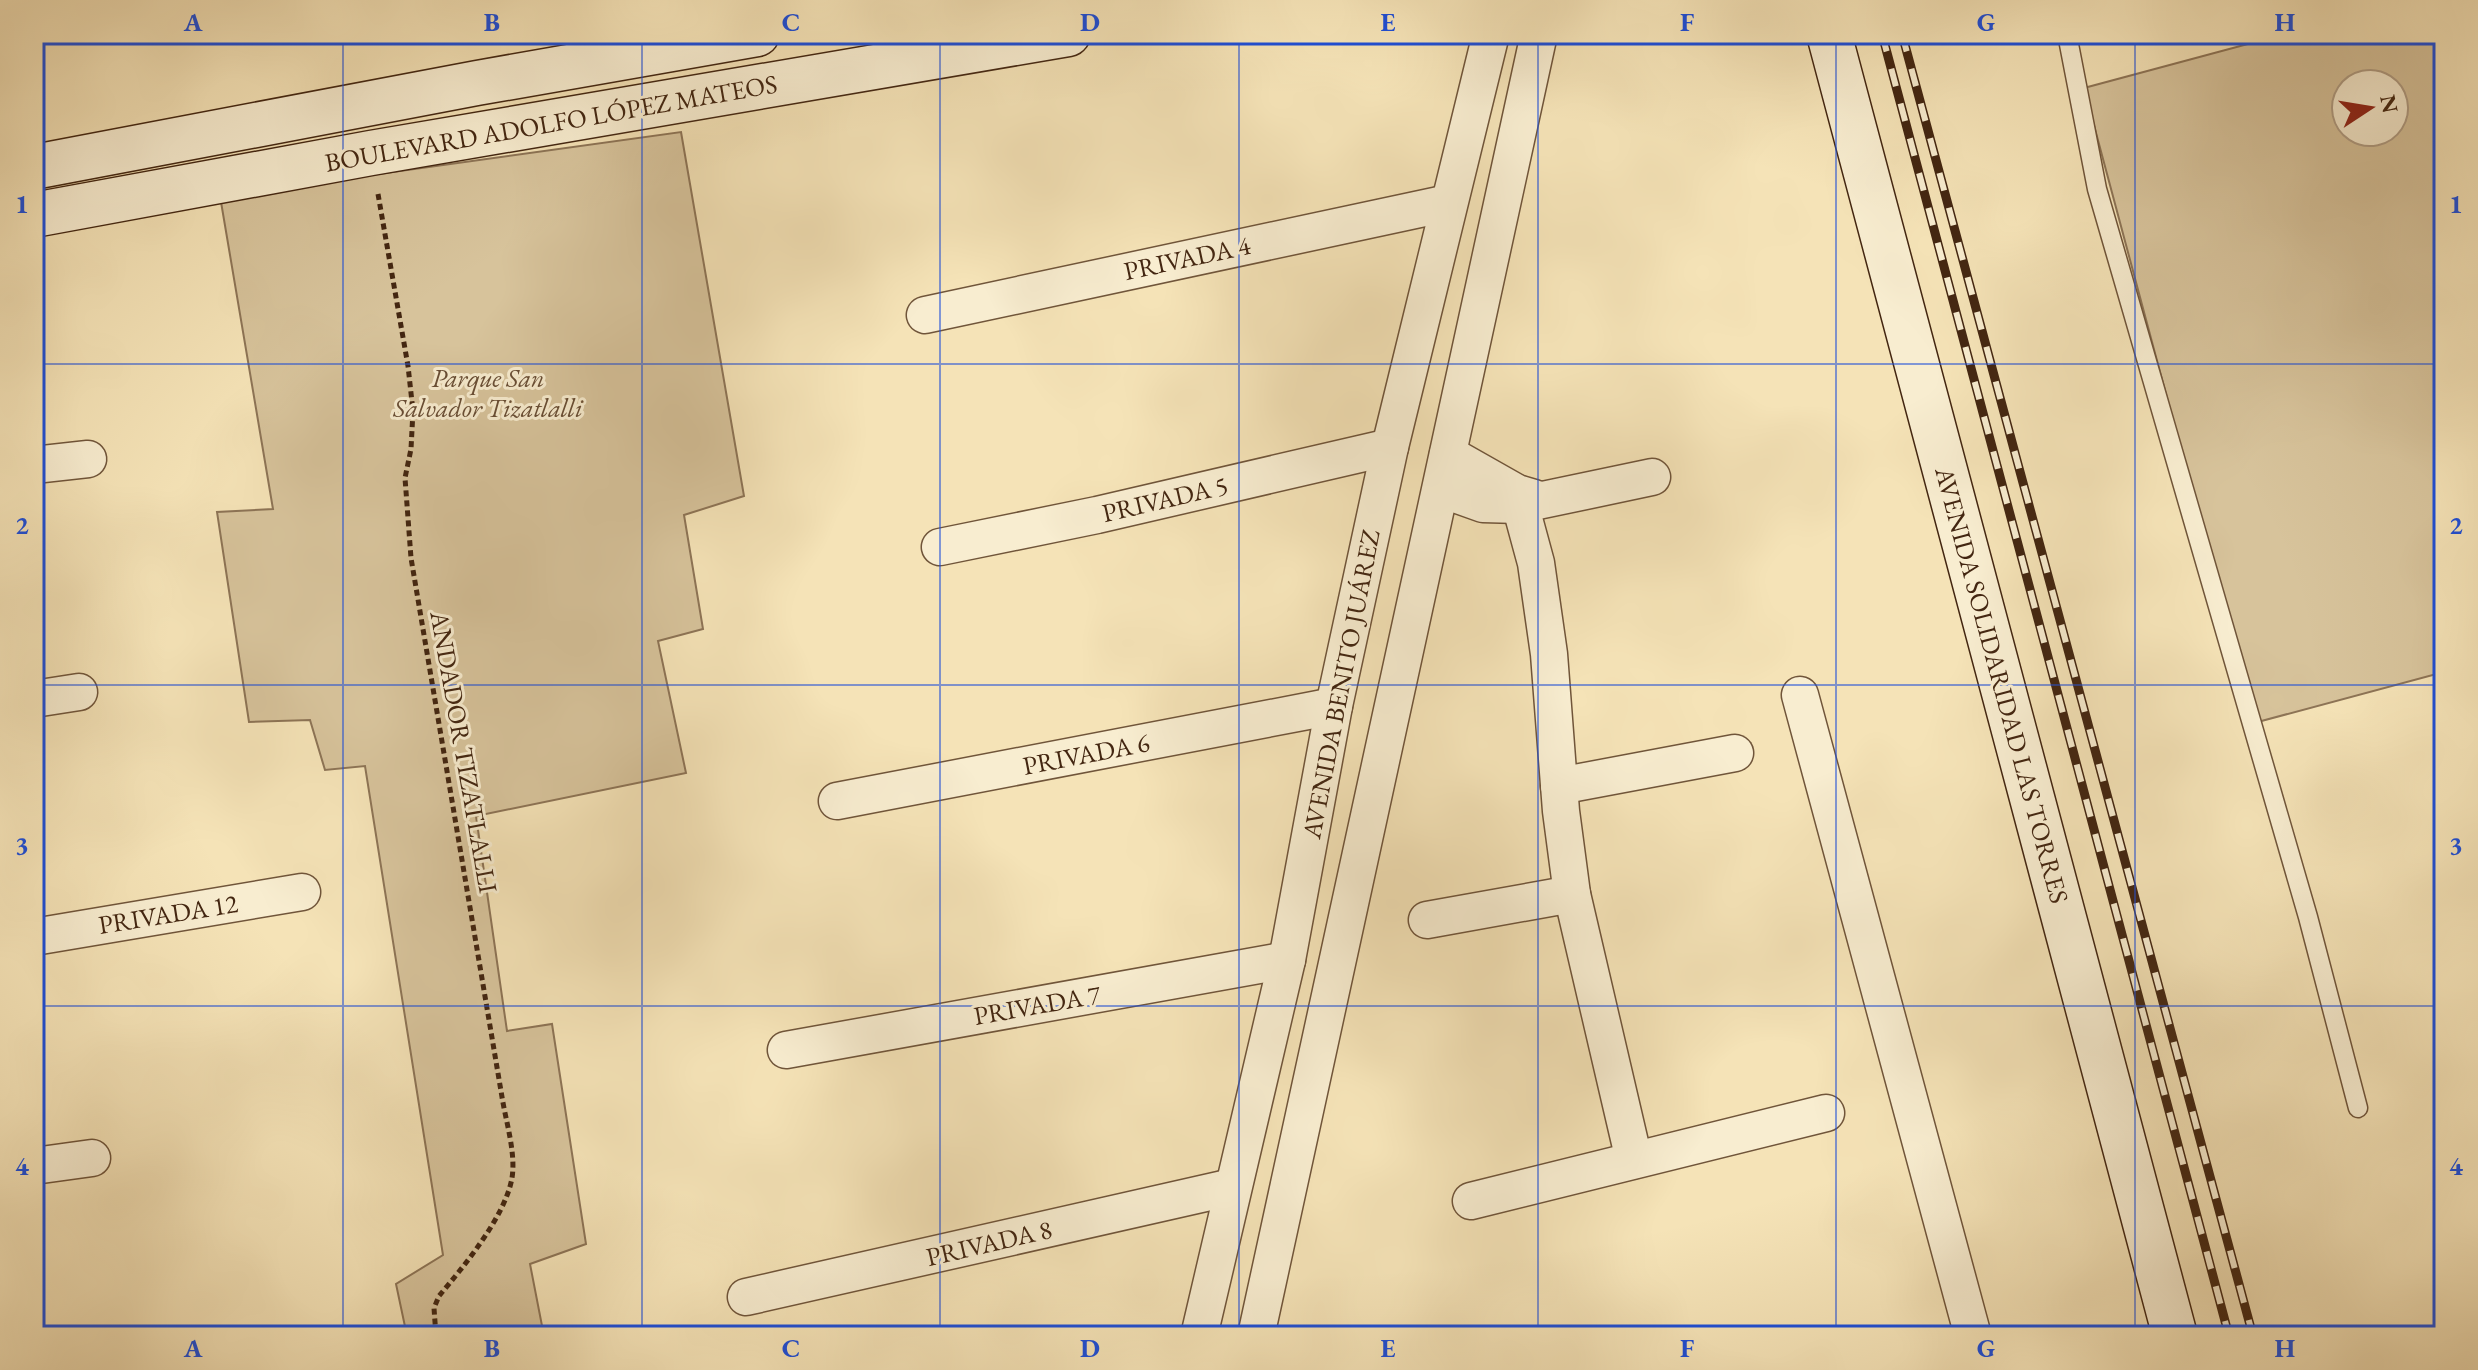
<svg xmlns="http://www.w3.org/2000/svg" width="2478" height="1370" font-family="'EB Garamond',serif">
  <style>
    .green { fill: #d7c39b; stroke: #8d7456; stroke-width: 2; fill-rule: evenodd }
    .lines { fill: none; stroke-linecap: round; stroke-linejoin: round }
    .lane-casing { stroke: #70553a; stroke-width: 21 }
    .street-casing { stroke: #70553a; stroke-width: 39 }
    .secondary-casing { stroke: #432611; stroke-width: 47 }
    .path { stroke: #432611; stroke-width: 5; stroke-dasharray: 6 4; stroke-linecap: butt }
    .lane { stroke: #f8edd0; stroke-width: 18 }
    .street { stroke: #f8edd0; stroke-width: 36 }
    .secondary { stroke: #f8edd0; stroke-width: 44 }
    .rail-casing { stroke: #432611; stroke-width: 9 }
    .rail { stroke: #f8edd0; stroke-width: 6; stroke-dasharray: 18; stroke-linecap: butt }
    .grid { fill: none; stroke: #1d4ed8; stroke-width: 2; stroke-opacity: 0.55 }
    .labels { text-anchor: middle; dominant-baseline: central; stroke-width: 6; stroke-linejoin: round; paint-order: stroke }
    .street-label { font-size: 26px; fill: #432611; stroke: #f8edd0 }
    .park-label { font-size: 26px; font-style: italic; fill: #684d34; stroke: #f8edd0 }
    .neatline { fill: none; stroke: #1d4ed8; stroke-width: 3 }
    .grid-label { font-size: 26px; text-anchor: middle; font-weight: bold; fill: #1d4ed8 }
  </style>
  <rect width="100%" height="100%" fill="#f5e3b7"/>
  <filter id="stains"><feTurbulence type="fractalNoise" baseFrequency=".0025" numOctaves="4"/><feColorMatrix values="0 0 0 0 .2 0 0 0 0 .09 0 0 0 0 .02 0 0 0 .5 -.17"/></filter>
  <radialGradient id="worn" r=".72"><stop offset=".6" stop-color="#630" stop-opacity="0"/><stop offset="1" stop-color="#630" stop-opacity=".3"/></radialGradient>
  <g class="green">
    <path d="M2285,34H2436L2444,64V672L2254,723L2084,88ZM2346,84H2394V132H2346Z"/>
    <path d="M681,132L744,496L684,515L703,629L658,641L686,773L476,816L507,1031L552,1024L586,1244L530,1264L544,1336H407L396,1284L443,1255L365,766L325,770L310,720L249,722L217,512L273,509L220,196Z"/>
  </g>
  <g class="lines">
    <g class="lane-casing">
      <path id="lane" d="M2067,34L2097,189L2308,917L2358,1108"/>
    </g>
    <g class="street-casing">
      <g id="street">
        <path d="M925,315L1448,203"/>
        <path d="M1448,454L1517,493L1534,498"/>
        <path d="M34,465L88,459"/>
        <path d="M1441,489L1483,504L1519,505L1652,477"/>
        <path d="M1517,493L1536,563L1549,654L1561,811L1572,894L1634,1160"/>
        <path d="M940,547L1097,515L1390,447"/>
        <path d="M1800,695L1973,1336"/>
        <path d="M34,699L79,692"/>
        <path d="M1559,786L1735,753"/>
        <path d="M837,801L1334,706"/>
        <path d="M1427,920L1572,894"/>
        <path d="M34,937L302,892"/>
        <path d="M786,1050L1287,960"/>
        <path d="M34,1166L92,1158"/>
        <path d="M1471,1201L1826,1113"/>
        <path d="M746,1297L1232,1187"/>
        <path d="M1199,1336L1287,960L1334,706L1390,447L1491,34"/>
        <path d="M1256,1336L1539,34"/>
      </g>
    </g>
    <g class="secondary-casing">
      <g id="secondary">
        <path d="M1829,34L2175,1336"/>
        <path d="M34,167L477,83L757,34"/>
        <path d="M34,215L371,153L1068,34"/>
      </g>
    </g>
    <path class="path" d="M378,194L408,366L413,411L411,449L405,478L411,558L502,1097C506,1122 516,1153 512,1178C505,1217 464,1266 439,1296L434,1308L436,1336"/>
    <use href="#lane" class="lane"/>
    <use href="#street" class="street"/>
    <use href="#secondary" class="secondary"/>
    <g class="rail-casing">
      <g id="rail">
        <path d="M1882,34L2229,1336"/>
        <path d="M1902,34L2253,1336"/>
      </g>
    </g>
    <use href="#rail" class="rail"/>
  </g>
  <path class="grid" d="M343,34V1336M642,34V1336M940,34V1336M1239,34V1336M1538,34V1336M1836,34V1336M2135,34V1336M34,364H2444M34,685H2444M34,1006H2444"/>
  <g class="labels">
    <g class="street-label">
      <text transform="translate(551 123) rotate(-10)">BOULEVARD ADOLFO LÓPEZ MATEOS</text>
      <text transform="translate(1187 258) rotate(-12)">PRIVADA 4</text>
      <text transform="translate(1165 499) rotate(-13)">PRIVADA 5</text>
      <text transform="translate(1341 684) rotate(-79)">AVENIDA BENITO JUÁREZ</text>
      <text transform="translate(2002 685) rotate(75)">AVENIDA SOLIDARIDAD LAS TORRES</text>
      <text transform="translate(464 752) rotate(80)">ANDADOR TIZATLALLI</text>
      <text transform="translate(1086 754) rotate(-11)">PRIVADA 6</text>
      <text transform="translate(168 914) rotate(-9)">PRIVADA 12</text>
      <text transform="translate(1037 1005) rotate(-10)">PRIVADA 7</text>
      <text transform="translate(989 1243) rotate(-13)">PRIVADA 8</text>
    </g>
    <g class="park-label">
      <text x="488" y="378">Parque San<tspan x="488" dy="30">Salvador Tizatlalli</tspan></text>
    </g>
  </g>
  <rect width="2478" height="1370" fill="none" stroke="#f5e3b7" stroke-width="88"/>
  <g transform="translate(2370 108) rotate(78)"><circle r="38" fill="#f8edd0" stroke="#b09d84" stroke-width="2"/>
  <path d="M0-6L14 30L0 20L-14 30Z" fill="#8f2418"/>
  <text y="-12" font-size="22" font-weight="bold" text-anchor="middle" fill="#432611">N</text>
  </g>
  <rect x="44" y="44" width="2390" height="1282" class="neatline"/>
  <g class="grid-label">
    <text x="193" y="31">A</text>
    <text x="492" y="31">B</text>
    <text x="791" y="31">C</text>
    <text x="1090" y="31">D</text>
    <text x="1388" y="31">E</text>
    <text x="1687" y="31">F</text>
    <text x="1986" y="31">G</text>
    <text x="2285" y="31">H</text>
    <text x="22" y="213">1</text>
    <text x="2456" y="213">1</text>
    <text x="22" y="534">2</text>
    <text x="2456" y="534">2</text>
    <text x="22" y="854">3</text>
    <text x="2456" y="854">3</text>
    <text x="22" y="1175">4</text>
    <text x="2456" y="1175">4</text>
    <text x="193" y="1357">A</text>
    <text x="492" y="1357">B</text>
    <text x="791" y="1357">C</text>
    <text x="1090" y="1357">D</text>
    <text x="1388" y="1357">E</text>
    <text x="1687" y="1357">F</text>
    <text x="1986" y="1357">G</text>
    <text x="2285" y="1357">H</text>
  </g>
  <rect width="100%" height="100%" filter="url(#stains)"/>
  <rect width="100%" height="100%" fill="url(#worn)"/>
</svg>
